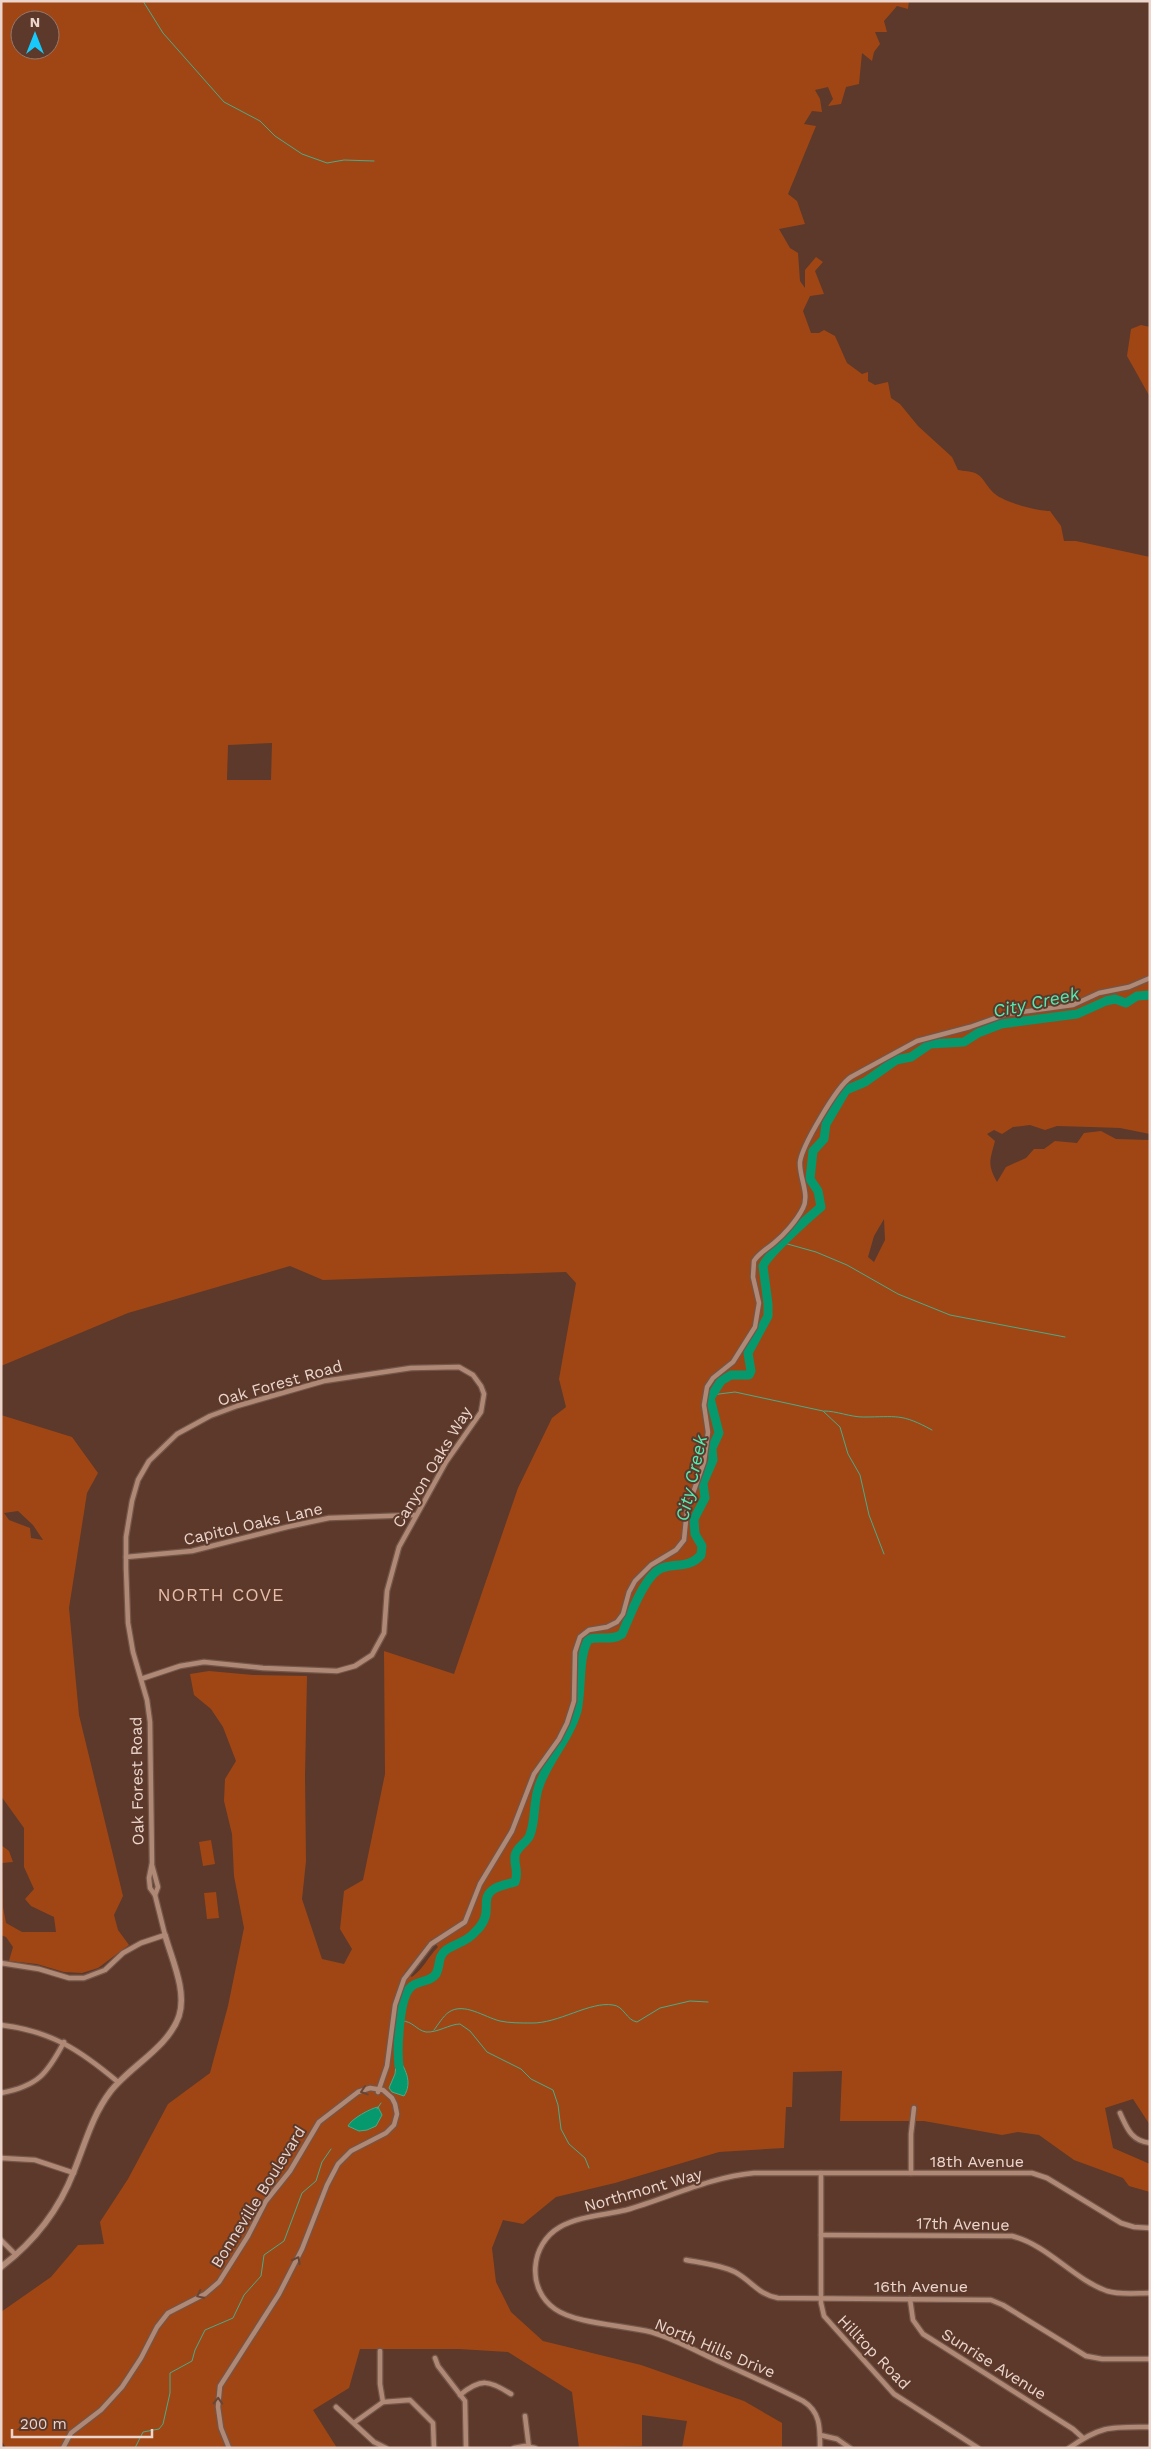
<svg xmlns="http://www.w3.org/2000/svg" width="1151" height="2449" font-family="'Work Sans',sans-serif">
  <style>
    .green { fill: #a04615; fill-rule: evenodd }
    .water { fill: #05996d; stroke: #4aab8a }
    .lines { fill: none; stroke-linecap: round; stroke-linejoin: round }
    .stream { stroke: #4aab8a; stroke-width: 1 }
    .river { stroke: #05996d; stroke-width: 9 }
    .minor-casing { stroke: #735649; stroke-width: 7 }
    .tertiary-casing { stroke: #735649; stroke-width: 8 }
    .minor { stroke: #b08876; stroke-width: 4.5 }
    .tertiary { stroke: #b08876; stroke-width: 5.5 }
    .oneway { stroke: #694535 }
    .labels { text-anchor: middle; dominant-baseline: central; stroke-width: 4; stroke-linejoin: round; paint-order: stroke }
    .street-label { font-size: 16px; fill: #ebd5cc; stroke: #5c392a }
    .water-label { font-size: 18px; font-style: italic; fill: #53eab1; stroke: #5c392a }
    .neighbourhood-label { font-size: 18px; letter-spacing: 1px; fill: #e8bdaa; stroke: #5c392a }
  </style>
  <rect width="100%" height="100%" fill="#5c392a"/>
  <g class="green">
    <path d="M1,1H909L908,9L897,6L884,21L887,32H875L880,44L874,52L872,61L862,53L859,84L846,87L841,104L828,106L833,99L828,87L815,90L820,99L822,112L812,111L804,124L816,126L788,194L797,201L805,224L779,229L790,248L798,253L800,281L805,288V270L816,257L823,262L815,271L824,294L810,296L803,311L811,333H819L824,330L835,336L847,363L862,374L868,372V381L875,385L888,382L891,398L900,404L918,426L952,457L958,470C963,471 972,471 977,474C984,478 988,489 995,494C1006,503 1037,511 1050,511L1061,526L1064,541H1076L1150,557V1134L1120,1128L1091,1127L1057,1126L1045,1130L1030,1125L1013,1127L1002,1134L994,1130L987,1134L995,1141C990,1160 987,1164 997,1182L1006,1167L1026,1158L1034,1149H1044L1055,1141L1077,1143L1084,1133L1101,1131L1116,1139L1150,1140V2125L1133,2099L1105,2108L1113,2148L1150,2164V2192L1129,2186L1123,2178L1074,2160L1039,2135L1018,2132L1002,2135L924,2121H840L842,2071L793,2072L792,2107H786L784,2148L719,2152L615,2183L556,2197L523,2224L503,2220L492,2248L496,2282L511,2312L543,2341L641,2365L744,2401L782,2423V2448H682L687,2421L642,2415V2446L579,2448L572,2392L508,2352L459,2349H360L349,2388L313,2410L337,2448H6L1,2440V2312L51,2277L78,2245L104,2244L100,2222L128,2179L168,2104L210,2073L228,2006L244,1928L234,1876L232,1834L224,1801L225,1779L236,1761L223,1727L211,1709L194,1695L190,1674L209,1671L253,1675L307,1676L305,1776L306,1861L302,1899L322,1959L344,1964L352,1949L340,1929L344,1891L363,1880L385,1774L384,1651L454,1674L518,1488L552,1418L566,1407L559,1379L576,1283L566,1272L323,1280L290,1266L128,1313L1,1366ZM20,20H50V50H20ZM272,743L271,780H227L228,745ZM884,1219L885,1240L874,1262L868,1257L874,1236ZM432,1939L438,1947C428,1957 424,1968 412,1977L405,1972ZM398,2056C405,2068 409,2077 407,2090L395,2092L390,2088L395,2074ZM378,2107L382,2115L375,2126L359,2131L348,2126C352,2119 370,2108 378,2107Z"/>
    <path d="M1141,325L1150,327V397L1127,356L1131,329Z"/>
    <path d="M1,1415L72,1437L98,1473L87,1493L69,1608L79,1715L123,1896L114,1915L118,1930L129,1945L98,1968L82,1973L64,1972L37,1964L9,1961L13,1947L6,1937L1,1935V1845L9,1851L13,1862L2,1863L3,1907L6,1923L22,1932H56L54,1917L31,1906L25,1899L34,1889L24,1867V1828L1,1796ZM18,1511L33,1525L43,1540L31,1538L30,1528L9,1520L4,1513Z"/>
    <path d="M211,1840L215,1864L203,1866L199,1842Z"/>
    <path d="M216,1892L219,1918L207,1919L204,1893Z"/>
  </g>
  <g class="water">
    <path d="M397,2056C405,2068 413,2082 404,2096L392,2092L389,2088L395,2074Z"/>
    <path d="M378,2107L382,2115L376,2126L367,2130L359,2131L348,2126C351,2119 371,2108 378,2107Z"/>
  </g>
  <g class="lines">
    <g class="stream">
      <path d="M143,1L163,33L224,102L260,121L275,136L302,154L327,163L344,160L374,161"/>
      <path d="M784,1243L816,1252L847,1265L898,1294L950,1315L1065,1337"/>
      <path d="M711,1395L735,1392L823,1411L840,1427L848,1454L860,1475L869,1515L884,1554"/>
      <path d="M824,1411C837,1411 850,1417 863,1417C897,1417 901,1413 932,1430"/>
      <path d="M402,2021C413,2021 416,2030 426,2032C437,2033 450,2024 460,2024L470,2031L487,2052L521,2069L531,2079L553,2090L558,2105L561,2129L569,2144L585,2158L589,2168"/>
      <path d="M434,2030C438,2025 443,2016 449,2012C464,2002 484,2017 500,2021C509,2023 521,2023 531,2023C558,2024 590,2001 613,2005C624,2006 626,2020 637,2022L660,2008L690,2001L708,2002"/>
      <path d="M377,2109L381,2103"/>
      <path d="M135,2448L143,2432L159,2429L163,2424L170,2393V2373L192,2361L195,2350L205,2330L233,2318L244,2295L261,2276L264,2255L284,2241L302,2193L316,2181L322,2162L331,2149"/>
    </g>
    <path class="river" d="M399,2066C397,2050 399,1999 410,1988C416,1980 430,1983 436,1974C441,1965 437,1957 446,1950C456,1943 467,1942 475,1932C480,1928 486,1919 486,1912C487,1903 484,1895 494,1889C500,1885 508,1884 515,1882C519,1872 514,1866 515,1856C516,1847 527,1843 530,1835C536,1819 533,1802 539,1786C548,1759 569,1739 577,1711C582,1690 578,1658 588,1640C598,1635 611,1642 622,1634C629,1618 645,1574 662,1568C676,1563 690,1568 701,1555L702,1546L695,1534L694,1519L705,1498L703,1483L713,1460L712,1448L719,1433L710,1398L721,1381L731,1375H749L751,1371L748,1353L768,1316V1304L763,1266C767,1255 809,1217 821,1207L818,1191L810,1179L813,1151L824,1139L826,1124L846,1090L865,1082L896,1060L911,1057L930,1044L964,1042L978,1033L1001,1024L1077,1014L1106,1001L1115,999L1126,1003L1137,996L1150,995"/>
    <g class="minor-casing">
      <g id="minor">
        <path d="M126,1557L192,1551L287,1527L329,1518L415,1515"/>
        <path d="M152,1865L158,1887L155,1895"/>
        <path d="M1,1963L39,1969L69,1978H84L105,1970L123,1953L141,1943L165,1935L155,1895L150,1888L149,1878L152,1863L150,1722L147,1700L133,1652L128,1623L126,1568V1537L132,1501L138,1480L149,1461L177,1434L210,1416L237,1406L324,1381L411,1368L459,1367L473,1375L481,1386L484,1394L481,1412L446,1462L399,1547L387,1591L384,1633L372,1655L355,1666L337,1671L263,1668L204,1662L180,1666L141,1679"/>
        <path d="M1,2025C51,2031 80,2050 118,2082"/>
        <path d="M378,2092L387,2066L395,2005L404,1979L431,1944L465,1922L480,1884L512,1831L534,1774L559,1739L567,1723L574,1701L575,1652L580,1637L589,1630L607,1627L617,1622L623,1614L629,1592L635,1581L651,1565L676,1550L684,1540L687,1510L704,1462L708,1432L704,1405L707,1387L713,1378L733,1362L755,1327L759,1303L753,1277L754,1261C759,1253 767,1249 774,1243C785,1234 797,1220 803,1208C810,1194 799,1177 800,1162C802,1146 837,1086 851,1077L917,1041L970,1027L1007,1014L1073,1005L1099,993L1129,987L1150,978"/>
        <path d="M1,2093C38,2086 47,2074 64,2042"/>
        <path d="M1120,2113C1127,2128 1131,2141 1150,2143"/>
        <path d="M1,2158L35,2160L74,2173"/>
        <path d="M821,2173V2303L824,2316L894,2394L978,2448"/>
        <path d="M911,2173V2134L914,2108"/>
        <path d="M821,2235L1012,2236C1048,2245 1073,2279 1107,2291C1120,2295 1136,2293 1150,2293"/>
        <path d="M1,2240L16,2255"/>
        <path d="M686,2260C703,2263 721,2265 735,2272C752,2281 757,2294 778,2298L991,2300L1003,2305L1086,2356L1102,2359H1150"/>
        <path d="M910,2299L913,2320L923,2334L1073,2429L1083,2438"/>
        <path d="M380,2351V2384L383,2402"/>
        <path d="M435,2358L438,2366L465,2401L466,2448"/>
        <path d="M460,2395C481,2378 489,2380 511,2394"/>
        <path d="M336,2407L374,2442L386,2448"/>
        <path d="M525,2416L529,2448"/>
        <path d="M355,2422L383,2402L410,2400L433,2423L434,2448"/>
        <path d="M820,2435L837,2439L850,2448"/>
        <path d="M63,2448L71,2433L101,2410L122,2387L141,2358L157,2327L168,2313L205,2294L219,2282L248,2236L266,2201L290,2171L319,2122L358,2092L370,2088L383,2090L392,2098L395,2104L397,2114L394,2125L386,2133L351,2151L338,2164L327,2185L302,2249L279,2294L220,2386L218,2407L221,2428L229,2448"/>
        <path d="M514,2448L525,2446L535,2448"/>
        <path d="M820,2448C820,2429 821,2412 803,2401C776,2387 748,2375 720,2362C698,2352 675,2339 651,2332C624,2325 576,2324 555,2309C526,2289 530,2244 560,2227C579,2216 606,2215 626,2210C668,2198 710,2177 754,2173H1032L1047,2178L1121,2223L1134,2227L1150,2228"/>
        <path d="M1069,2448C1102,2425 1111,2427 1150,2427"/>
      </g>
    </g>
    <g class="tertiary-casing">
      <path id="tertiary" d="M1,2267C34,2242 59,2210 74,2171C85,2144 92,2116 110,2092C130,2066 168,2048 179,2016C187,1991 172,1960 165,1935"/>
    </g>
    <use href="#minor" class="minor"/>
    <use href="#tertiary" class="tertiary"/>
  </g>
  <defs><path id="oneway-chevron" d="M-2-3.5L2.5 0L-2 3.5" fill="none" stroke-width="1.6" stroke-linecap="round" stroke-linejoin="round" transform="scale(1.25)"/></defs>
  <g class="oneway">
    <use href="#oneway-chevron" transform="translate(364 2091) rotate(162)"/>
    <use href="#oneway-chevron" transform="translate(297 2260) rotate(-63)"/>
    <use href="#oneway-chevron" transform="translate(200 2295) rotate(154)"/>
    <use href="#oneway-chevron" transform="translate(218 2401) rotate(-88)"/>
  </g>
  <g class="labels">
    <g class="street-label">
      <text transform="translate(280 1383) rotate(-16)">Oak Forest Road</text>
      <text transform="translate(432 1467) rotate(-59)">Canyon Oaks Way</text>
      <text transform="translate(253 1524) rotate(-13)">Capitol Oaks Lane</text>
      <text transform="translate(137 1781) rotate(-91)">Oak Forest Road</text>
      <text x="977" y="2161">18th Avenue</text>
      <text transform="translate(643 2190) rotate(-16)">Northmont Way</text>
      <text transform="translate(258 2197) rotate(-58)">Bonneville Boulevard</text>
      <text transform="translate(963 2224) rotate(1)">17th Avenue</text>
      <text x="921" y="2286">16th Avenue</text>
      <text transform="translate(715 2348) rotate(23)">North Hills Drive</text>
      <text transform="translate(874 2352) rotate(46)">Hilltop Road</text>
      <text transform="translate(994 2364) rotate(32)">Sunrise Avenue</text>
    </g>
    <g class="water-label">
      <text transform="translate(1036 1002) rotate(-12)">City Creek</text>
      <text transform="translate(691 1478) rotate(-77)">City Creek</text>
    </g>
    <g class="neighbourhood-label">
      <text x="221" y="1594">NORTH COVE</text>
    </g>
  </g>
  <rect width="1151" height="2449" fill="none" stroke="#ebd5cc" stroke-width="5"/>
  <g transform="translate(35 35)"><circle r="24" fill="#5c392a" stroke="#95776b"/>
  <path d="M0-4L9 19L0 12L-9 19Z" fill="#17cafb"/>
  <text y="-8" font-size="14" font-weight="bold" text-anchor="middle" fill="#ebd5cc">N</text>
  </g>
  <path d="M12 2429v8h140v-8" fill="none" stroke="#ebd5cc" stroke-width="2.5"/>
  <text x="20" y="2429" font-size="15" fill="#ebd5cc" stroke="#5c392a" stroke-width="4" paint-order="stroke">200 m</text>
</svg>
